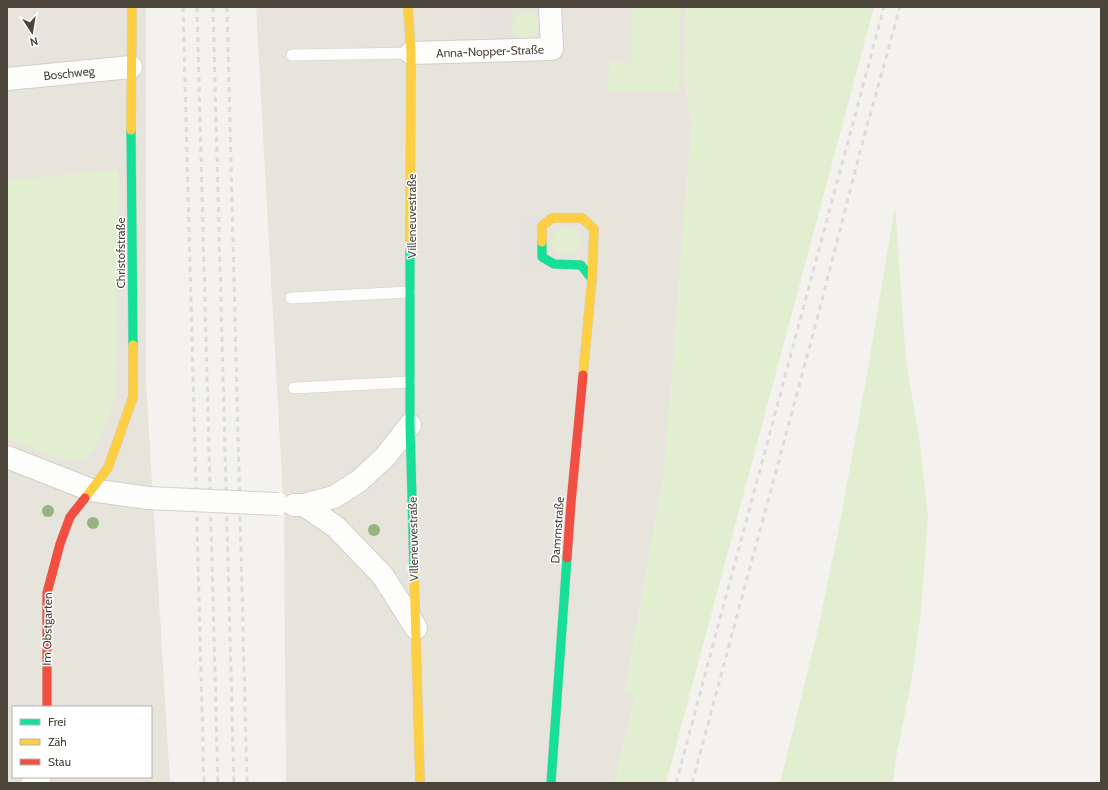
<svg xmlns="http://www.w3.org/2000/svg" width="1108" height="790" font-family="Cabin,sans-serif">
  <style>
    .residential { fill: #e7e4dc; fill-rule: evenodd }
    .green { fill: #e1eecf }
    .parking { fill: #e6e3df }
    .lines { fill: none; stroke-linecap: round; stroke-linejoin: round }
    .lane-casing { stroke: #d2d0cb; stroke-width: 12 }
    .street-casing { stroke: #d2d0cb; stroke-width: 24 }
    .fast-casing { stroke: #d3cfc5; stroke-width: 10 }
    .slow-casing { stroke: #d3cfc5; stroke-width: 10 }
    .jam-casing { stroke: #d3cfc5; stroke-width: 10 }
    .lane { stroke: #fdfdfc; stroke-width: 11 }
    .street { stroke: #fdfdfc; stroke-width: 22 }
    .fast { stroke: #16e098; stroke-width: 9 }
    .slow { stroke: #ffcf43; stroke-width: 9 }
    .jam { stroke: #f24e42; stroke-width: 9 }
    .rail { stroke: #dbdbda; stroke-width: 3; stroke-dasharray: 5 5; stroke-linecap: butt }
    .street-bridge-casing { stroke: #d2d0cb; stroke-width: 24; stroke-linecap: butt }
    .street-bridge { stroke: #fdfdfc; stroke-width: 22 }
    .tree { fill: #96b382 }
    .labels { text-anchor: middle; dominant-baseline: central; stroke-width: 3; stroke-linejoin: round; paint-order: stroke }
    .street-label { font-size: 12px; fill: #4b4439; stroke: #fff }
  </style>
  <rect width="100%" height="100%" fill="#f4f2ee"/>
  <g class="residential">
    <path d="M7,7H146V382L170,783H7ZM13,707H151V777H13Z"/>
    <path d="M256,7H686L684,77L692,122L665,469L625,693L636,695L615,783H286L284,515Z"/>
  </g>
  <g class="green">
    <path d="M633,7H680L679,92L607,91L610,62L631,63Z"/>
    <path d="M686,7H874L666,783H615L636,695L625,694L665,469L692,122L684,77Z"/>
    <circle cx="525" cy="25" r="13"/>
    <path d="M118,170L116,384L109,417L94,451L82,460L67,459L52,456L7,438V180Z"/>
    <path d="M895,206L906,362L919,436L928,516L921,611L911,683L896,757L893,783H780L819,625L840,522L868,369Z"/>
    <circle cx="566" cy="241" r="14"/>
  </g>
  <g class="parking">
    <path d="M480,7H506L507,37L481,38Z"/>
    <path d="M522,216H540V266H523Z"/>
  </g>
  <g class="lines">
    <g class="lane-casing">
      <g id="lane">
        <path d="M292,55L411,53"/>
        <path d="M291,298L410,292"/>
        <path d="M294,388L410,382"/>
      </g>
    </g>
    <g class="street-casing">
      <g id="street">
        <path d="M411,53L552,49L550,7"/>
        <path d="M7,79L131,67"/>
        <path d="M7,457L91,490L148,498"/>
        <path d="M294,505H304L334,497L359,481L385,457L410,425"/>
        <path d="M304,505L336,527L383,576L416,628"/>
        <path d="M32,783L39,778L40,777"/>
      </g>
    </g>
    <g class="fast-casing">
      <g id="fast">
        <path d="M131,130L133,345"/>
        <path d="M542,242V257L554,264L581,265L592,279"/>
        <path d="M410,248V425L414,569"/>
        <path d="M551,783L567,558"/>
      </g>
    </g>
    <g class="slow-casing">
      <g id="slow">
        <path d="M408,7L411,53L410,248"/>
        <path d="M131,130L132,7"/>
        <path d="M542,242V226L552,218H582L594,229L592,279L583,375"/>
        <path d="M85,498L108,468L133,397V345"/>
        <path d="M414,569L420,783"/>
      </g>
    </g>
    <g class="jam-casing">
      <g id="jam">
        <path d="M567,558L571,503L583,375"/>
        <path d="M47,707V593L60,544L70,517L85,498"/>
      </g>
    </g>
    <use href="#lane" class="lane"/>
    <use href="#street" class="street"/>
    <use href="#fast" class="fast"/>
    <use href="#slow" class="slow"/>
    <use href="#jam" class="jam"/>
    <g class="rail">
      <path d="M183,7L204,783"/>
      <path d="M197,7L218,783"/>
      <path d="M213,7L234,783"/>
      <path d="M227,7L247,783"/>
      <path d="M676,783L884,7"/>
      <path d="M692,783L821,304L861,148L900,7"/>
    </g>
    <g class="street-bridge-casing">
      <path id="street-bridge" d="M148,498L278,504"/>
    </g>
    <use href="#street-bridge" class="street-bridge"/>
  </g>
  <g class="tree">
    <circle cx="48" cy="511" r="6"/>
    <circle cx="93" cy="523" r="6"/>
    <circle cx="374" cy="530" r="6"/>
  </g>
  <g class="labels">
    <g class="street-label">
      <text transform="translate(490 51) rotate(-2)">Anna-Nopper-Straße</text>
      <text transform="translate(69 73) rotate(-6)">Boschweg</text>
      <text transform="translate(411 216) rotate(-90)">Villeneuvestraße</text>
      <text transform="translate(120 253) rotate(-90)">Christofstraße</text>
      <text transform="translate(557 530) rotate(-86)">Dammstraße</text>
      <text transform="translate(413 539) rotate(-91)">Villeneuvestraße</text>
      <text transform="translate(47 629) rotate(-89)">Im Obstgarten</text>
    </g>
  </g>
  <rect width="1108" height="790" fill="none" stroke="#4b4439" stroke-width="16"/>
  <rect x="12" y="706" width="140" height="72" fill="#ffffff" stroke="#b7b4b0"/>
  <rect x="20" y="719" width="20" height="6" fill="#16e098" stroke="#b7b4b0"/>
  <text x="48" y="726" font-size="12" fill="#4b4439">Frei</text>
  <rect x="20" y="739" width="20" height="6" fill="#ffcf43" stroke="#b7b4b0"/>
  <text x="48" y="746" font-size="12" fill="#4b4439">Zäh</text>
  <rect x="20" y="759" width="20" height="6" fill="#f24e42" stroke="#b7b4b0"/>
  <text x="48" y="766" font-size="12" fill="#4b4439">Stau</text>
  <g transform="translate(32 32) rotate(168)" stroke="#ffffff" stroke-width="3" paint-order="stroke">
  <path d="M0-3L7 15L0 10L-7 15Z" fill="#4b4439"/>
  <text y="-6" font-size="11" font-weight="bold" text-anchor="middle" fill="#4b4439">N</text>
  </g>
</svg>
